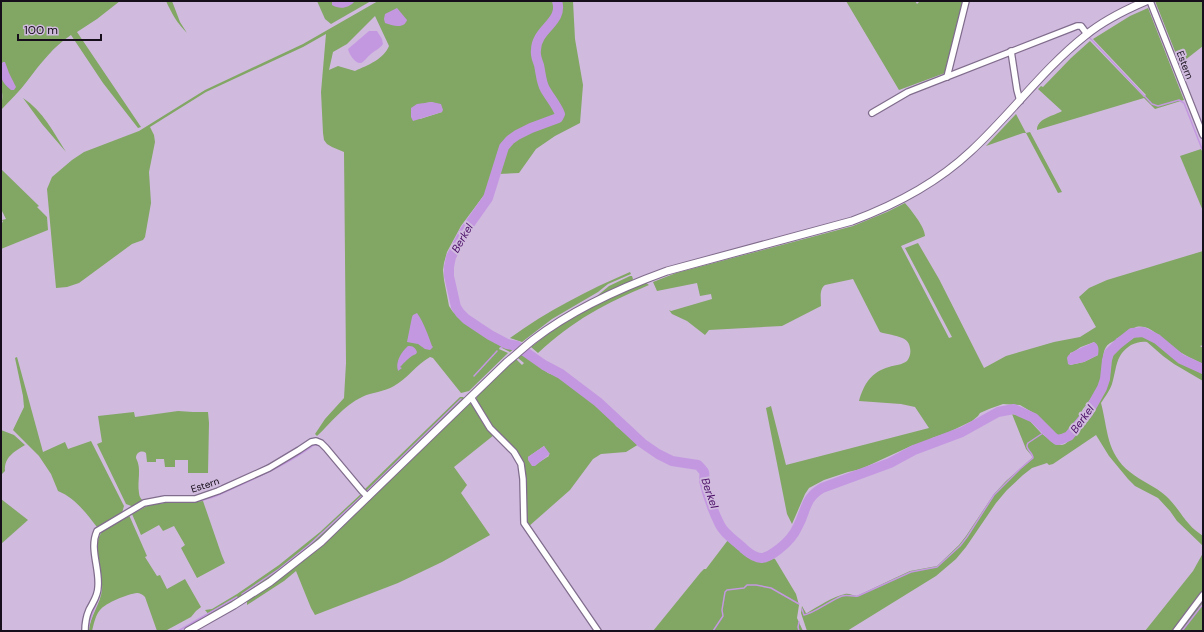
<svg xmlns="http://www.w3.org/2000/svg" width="1204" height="632" font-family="'DM Sans',sans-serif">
<rect width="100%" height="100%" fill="#d0bbde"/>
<!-- green -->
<g fill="#82a664" fill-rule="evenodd">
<path d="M 1,1 L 120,1 L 97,19 L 77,32 L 141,127 L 138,128 L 103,83 L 71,35 C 54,46 40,64 28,80 C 20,91 10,100 1,110 C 1,103 4,96 1,89 Z"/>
<path d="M 166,1 L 172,1 L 180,22 L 187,33 C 177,23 172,14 166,1 Z"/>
<path d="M 317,1 L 371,1 L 331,24 L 325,19 Z"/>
<path d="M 378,1 L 555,1 C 562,17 538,29 534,44 C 531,55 538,82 544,92 C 549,99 555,105 557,113 L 556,116 L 543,120 L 515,134 L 503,145 L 487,191 L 461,226 L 447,252 L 444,263 L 443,270 L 444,280 L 449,306 L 453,312 L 457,315 L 463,321 L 488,338 L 504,346 L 515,348 L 510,352 L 500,347 L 499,349 L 508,353 L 469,391 L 461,393 L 433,358 L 430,357 C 416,365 408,378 394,386 C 384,392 372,392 362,397 C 344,405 331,423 317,436 L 315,434 L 325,419 L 344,398 L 346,363 L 344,152 L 332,147 L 327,144 L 324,140 L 323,133 L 321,92 L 326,34 L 303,47 L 206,92 L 150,127 L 154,135 L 155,142 L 149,172 L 151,203 L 145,237 L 143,240 L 132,244 L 79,283 L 67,287 L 56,288 L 47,189 L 52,177 L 72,160 L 84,152 L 139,131 L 205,90 L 303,44 ZM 375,16 L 389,46 C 384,59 368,65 355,71 L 338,66 L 329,70 L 333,52 L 347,44 ZM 432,102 L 442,112 L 420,119 L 426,103 Z"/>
<path d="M 559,1 L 573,1 L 575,39 L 583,85 L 580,123 L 555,136 L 536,149 L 519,173 L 498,174 C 501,166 503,155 507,147 C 516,133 544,126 559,120 L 562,114 C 559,104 552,98 547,90 C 542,81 537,61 537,50 C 538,31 566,22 559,1 Z"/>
<path d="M 846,1 L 907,1 L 908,2 L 915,1 L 917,4 L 920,1 L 963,1 L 945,73 L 899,90 Z"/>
<path d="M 1155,1 L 1203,1 L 1203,46 L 1180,64 Z"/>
<path d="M 1148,8 L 1184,100 L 1155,109 L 1144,98 L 1037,130 C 1037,118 1054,116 1062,111 L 1038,89 L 1041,86 L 1043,87 L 1071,58 L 1090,41 L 1144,97 L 1146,95 L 1093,39 L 1130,16 Z"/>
<path d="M 23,98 C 43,111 54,133 66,152 L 42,124 Z"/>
<path d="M 1016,114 L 1026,133 L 1030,132 L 1062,192 L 1058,193 L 1026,133 L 1023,133 L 986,146 Z"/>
<path d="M 1201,149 L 1203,153 L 1203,211 L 1180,156 Z"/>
<path d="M 1,169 L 39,206 L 37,207 L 47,217 L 48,230 L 1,249 L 1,223 L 3,222 L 2,220 L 6,219 L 1,209 Z"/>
<path d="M 905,203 C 911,210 925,227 925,236 L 901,246 L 949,338 L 952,337 L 905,248 L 918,243 L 939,279 L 984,368 L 1006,356 L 1054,342 L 1080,337 L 1096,327 L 1079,297 L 1089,288 L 1107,280 L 1203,251 L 1203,345 L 1200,346 L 1203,348 L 1203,364 C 1191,358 1178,352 1168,344 C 1158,336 1150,324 1136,327 L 1116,339 L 1117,340 C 1096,346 1107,363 1102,377 C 1099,388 1090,400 1083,409 C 1079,416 1076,425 1070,431 C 1066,435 1061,436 1055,435 L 1037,415 L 1020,405 L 1003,404 L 989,409 L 980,413 L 978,416 L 972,421 L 947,433 L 932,438 L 927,441 L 911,446 L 861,469 L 848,472 L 824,480 L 809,488 L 805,494 L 792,524 L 787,514 L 766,408 L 771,406 L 786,465 L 929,428 L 915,407 L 901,404 L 859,401 C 864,384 871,372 889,367 C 895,365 902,365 907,361 C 910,357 911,353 910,348 C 909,335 891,336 880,332 L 853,279 L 825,285 C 819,289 821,299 821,306 L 782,326 L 709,330 L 705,335 L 687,321 L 672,314 L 669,310 L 671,311 L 712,299 L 711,294 L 700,296 L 697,283 L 657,291 L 653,282 L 676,273 L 853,226 L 887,212 ZM 1094,342 L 1098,355 L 1084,362 L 1070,365 L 1070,353 C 1075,352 1077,349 1081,347 C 1085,345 1090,344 1094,342 Z"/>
<path d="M 630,272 L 631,274 L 608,284 L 598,292 L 552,319 L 522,342 L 510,338 C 547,311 588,290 630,272 Z"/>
<path d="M 630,276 L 632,276 L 633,279 L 632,281 L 597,296 L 609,286 Z"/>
<path d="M 645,282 L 649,285 C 606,303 572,321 538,353 L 531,347 L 561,324 L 583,310 Z"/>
<path d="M 1140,336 L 1145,336 L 1150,339 L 1180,363 L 1203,374 L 1203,381 L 1174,364 L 1163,356 L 1147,342 C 1141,341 1136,343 1131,345 C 1115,355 1117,368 1112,384 C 1110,390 1105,397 1101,403 C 1108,429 1106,453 1130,472 C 1141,481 1155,486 1166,496 C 1175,504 1181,515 1189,524 C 1193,529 1198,532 1203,536 L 1203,546 L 1177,521 L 1170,511 L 1158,498 L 1135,486 L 1128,479 L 1109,456 L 1096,435 L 1053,464 L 1049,465 L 1047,463 L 1032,468 L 1023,475 L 1007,490 L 996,503 L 966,547 L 956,559 L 936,576 L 847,631 L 807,631 L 801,613 L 802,606 L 806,613 L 807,613 C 817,607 834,596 845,594 C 849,593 853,596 857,596 L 897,577 L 910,571 L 937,566 L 959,545 L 966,536 L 994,494 L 1006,481 L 1032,458 L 1032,456 L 1026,449 L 1012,414 L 1027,418 L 1041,433 L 1055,444 L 1062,445 L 1065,444 L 1075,436 L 1081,424 L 1088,419 L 1102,396 L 1109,381 L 1111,360 L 1114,354 L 1123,345 L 1135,337 Z"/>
<path d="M 523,354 L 548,373 L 562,378 L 600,408 L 608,415 L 616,426 L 639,444 L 626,452 L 601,454 L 593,459 L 570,490 L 528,527 L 525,523 L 518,455 L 488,421 L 476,400 L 477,396 L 495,377 L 516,359 L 522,365 L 524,363 L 518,358 ZM 544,446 L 549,456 L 533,466 L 528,457 Z"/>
<path d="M 17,357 L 43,452 L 65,442 L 68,449 L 91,441 L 124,506 L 122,513 L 100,527 L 97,527 C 86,513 75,498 58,491 L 51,474 L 39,456 L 13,430 L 24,407 L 23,396 L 15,358 Z"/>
<path d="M 460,397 L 463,397 L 465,399 L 369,493 L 366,493 L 364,490 Z"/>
<path d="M 469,403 L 473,405 L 494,435 L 454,467 L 467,485 L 461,493 L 490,535 L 442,562 L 398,583 L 315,615 L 311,608 L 296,571 L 284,581 L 247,605 L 247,600 L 265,588 Z"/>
<path d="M 178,411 L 193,412 L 208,412 L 209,423 L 208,473 L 188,473 L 188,460 L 175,460 L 175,467 L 165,467 L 164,459 L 156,459 L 156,462 L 147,462 L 146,453 C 142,450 136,452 136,458 C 142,469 137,480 139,493 C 139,496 141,499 143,501 L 134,507 L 126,504 L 97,444 L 102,442 L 98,416 L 134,412 L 135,417 Z"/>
<path d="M 1,430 L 14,435 L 25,445 C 14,452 4,457 5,471 L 1,475 Z"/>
<path d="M 362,493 L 364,497 C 337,523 309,549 279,572 C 258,588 233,602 210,616 L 205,610 L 212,609 L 237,594 L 279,565 L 320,532 Z"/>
<path d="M 1,499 L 28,520 L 1,544 Z"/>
<path d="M 165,501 L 193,502 L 203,501 L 222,556 L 225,563 L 197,578 L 181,548 L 185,545 L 174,526 L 163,531 L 159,525 L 141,535 L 132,514 L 149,505 L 165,503 Z"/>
<path d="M 129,515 L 147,556 L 145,557 L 157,576 L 160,575 L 167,589 L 185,579 L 201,607 L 196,611 L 191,617 L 167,630 L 157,631 L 145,597 C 142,594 140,593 137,593 C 128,594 105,603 100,610 C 95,616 94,624 92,631 L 89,631 C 90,616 100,605 102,590 C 104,574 90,543 103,531 C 109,525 122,520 129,515 Z"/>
<path d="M 728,540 C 744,554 751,567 773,558 L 775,559 L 796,594 L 799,605 L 797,618 L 803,631 L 653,631 L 701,572 L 704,569 L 706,569 Z"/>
<path d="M 1203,553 L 1203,592 L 1174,631 L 1145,631 L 1193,571 Z"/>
<path d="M 1203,597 L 1203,631 L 1178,631 Z"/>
</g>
<!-- water -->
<g fill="#c498e1">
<path d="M 332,1 L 355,1 C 349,8 340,10 332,5 Z"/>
<path d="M 397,8 L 407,20 C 404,29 393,26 385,23 L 384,19 L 385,14 Z"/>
<path d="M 369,31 L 377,31 L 382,39 L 383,44 C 380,49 375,50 371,54 C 368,56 364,62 361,63 C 355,64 349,54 348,49 Z"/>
<path d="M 3,62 L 5,62 L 9,73 L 16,87 L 14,90 L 11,90 C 0,81 1,77 1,64 Z"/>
<path d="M 432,102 L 441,104 L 443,110 L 442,112 L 413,121 L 411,117 L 411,108 L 417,104 Z"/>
<path d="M 417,313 C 424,323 428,335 432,346 L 433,347 L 430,350 L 425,349 L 418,344 L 407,342 L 412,317 L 413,315 Z"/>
<path d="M 1094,342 C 1099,344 1099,350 1098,355 L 1084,362 L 1070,365 L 1068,364 L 1067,358 C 1069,351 1087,346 1094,342 Z"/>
<path d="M 408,346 C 413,346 415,347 417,352 L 416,354 C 410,356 404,363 400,367 L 402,368 L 398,371 C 395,362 401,352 408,346 Z"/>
<path d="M 544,446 L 550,454 L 535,466 L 532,466 L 528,460 L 528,457 Z"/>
</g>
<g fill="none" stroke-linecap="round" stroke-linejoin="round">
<!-- stream -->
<g stroke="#c498e1" stroke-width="1.5">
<path d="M 1089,37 L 1152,104 L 1158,106 L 1179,100 L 1184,103 L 1202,149"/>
<path d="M 501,348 L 506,343"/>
<path d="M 474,376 L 497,351"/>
<path d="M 366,492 L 461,399"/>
<path d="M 195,501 C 211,500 224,492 238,486 C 265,474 291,462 314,445 L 319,445"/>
<path d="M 139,509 L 146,505"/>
<path d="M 242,594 L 279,569 L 309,545 L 362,496"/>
<path d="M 802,609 L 804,615 C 813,614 831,600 842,596 C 848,594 852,597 858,596 L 911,572 L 937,567 L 960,546 L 967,537 L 994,495 L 1020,469 L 1033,458 C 1033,452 1024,449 1028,443 L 1046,431"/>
<path d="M 799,622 L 798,627 L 799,631"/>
<path d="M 88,631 C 89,613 103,598 101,579"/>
<path d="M 178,631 L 237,597"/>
<path d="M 713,631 L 723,616 L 722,610 L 725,592 L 727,590 L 744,588 L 747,585 L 756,585 L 771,588 L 799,604"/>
<path d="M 1182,631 L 1203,604"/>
</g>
<!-- river -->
<path stroke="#c498e1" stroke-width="10" d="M 557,1 C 564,22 536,29 536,50 C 535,55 537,60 539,65 C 541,74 541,82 545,89 C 550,98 556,104 560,114 L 558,118 L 531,128 L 517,135 L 510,140 L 504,147 L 488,198 L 464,232 L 451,257 L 449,267 L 449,276 L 456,307 L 460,313 L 466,319 L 490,335 L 507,344 L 517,346 L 544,365 L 561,374 L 598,402 L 642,443 L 658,454 L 672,461 L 698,465 C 700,467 703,470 704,472 C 705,475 704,478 704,481 C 707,494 714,513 720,525 C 725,535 736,541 744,549 C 758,561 764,561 779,549 C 787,543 794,535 798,526 C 807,509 804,499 822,488 L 890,463 L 914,450 L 962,432 L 998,412 L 1014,409 L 1034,418 L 1053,437 L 1057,440 L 1062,439 L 1069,436 L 1088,413 L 1102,388 L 1105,379 L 1107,360 L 1109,353 L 1118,344 L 1132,333 L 1143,332 L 1157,339 L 1181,359 L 1203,369"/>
<defs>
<g id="minor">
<path d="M 1150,1 L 1203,135"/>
<path d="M 1011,51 L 1017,90 L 1020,101"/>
<path d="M 947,77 L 966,1"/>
<path d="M 872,113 L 908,92 L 1077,26 L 1081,26 L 1087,34"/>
<path d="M 471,397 L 490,428 L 514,452 L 521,464 L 523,479 L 524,523 L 598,631"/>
<path d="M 85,631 C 85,623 86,617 89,610 C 93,602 98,596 98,587 C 100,568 89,549 97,531 L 144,503 L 165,499 L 195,499 L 218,491 L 269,468 L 299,450 L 311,442 L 316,441 L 321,443 L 326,448 L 362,491 L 368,497"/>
<path d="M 1176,631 L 1203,595"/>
</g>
<path id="tertiary" d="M 188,631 L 234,605 L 270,582 L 321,542 L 507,362 C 516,355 524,347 533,340 C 573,309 620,288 667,271 L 852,221 C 895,205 937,183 971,151 C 1011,114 1043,69 1086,35 C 1104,20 1125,10 1146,1"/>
</defs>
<!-- minor casing -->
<use href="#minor" stroke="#806c8d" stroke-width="8"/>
<!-- tertiary casing -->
<use href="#tertiary" stroke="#806c8d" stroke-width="9"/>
<!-- minor -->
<use href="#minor" stroke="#fff" stroke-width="5.5"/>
<!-- tertiary -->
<use href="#tertiary" stroke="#fff" stroke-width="7"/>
</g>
<g text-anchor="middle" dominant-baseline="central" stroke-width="4" stroke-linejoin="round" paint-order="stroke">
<!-- street labels -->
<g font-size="10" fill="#160e1a" stroke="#d0bbde">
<text transform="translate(1185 65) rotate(69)">Estern</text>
<text transform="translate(205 485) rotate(-18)">Estern</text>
</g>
<!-- water labels -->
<g font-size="11" font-style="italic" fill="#480b64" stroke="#d0bbde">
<text transform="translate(462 238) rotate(-60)">Berkel</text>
<text transform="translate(1082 419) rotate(-54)">Berkel</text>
<text transform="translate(710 493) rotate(71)">Berkel</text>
</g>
</g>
<!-- border -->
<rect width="1204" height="632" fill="none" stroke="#160e1a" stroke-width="4"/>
<!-- scale -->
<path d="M18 34v6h83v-6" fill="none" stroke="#160e1a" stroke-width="2"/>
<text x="24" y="34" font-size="12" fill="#160e1a" stroke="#d0bbde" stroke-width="3" paint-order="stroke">100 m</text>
</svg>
